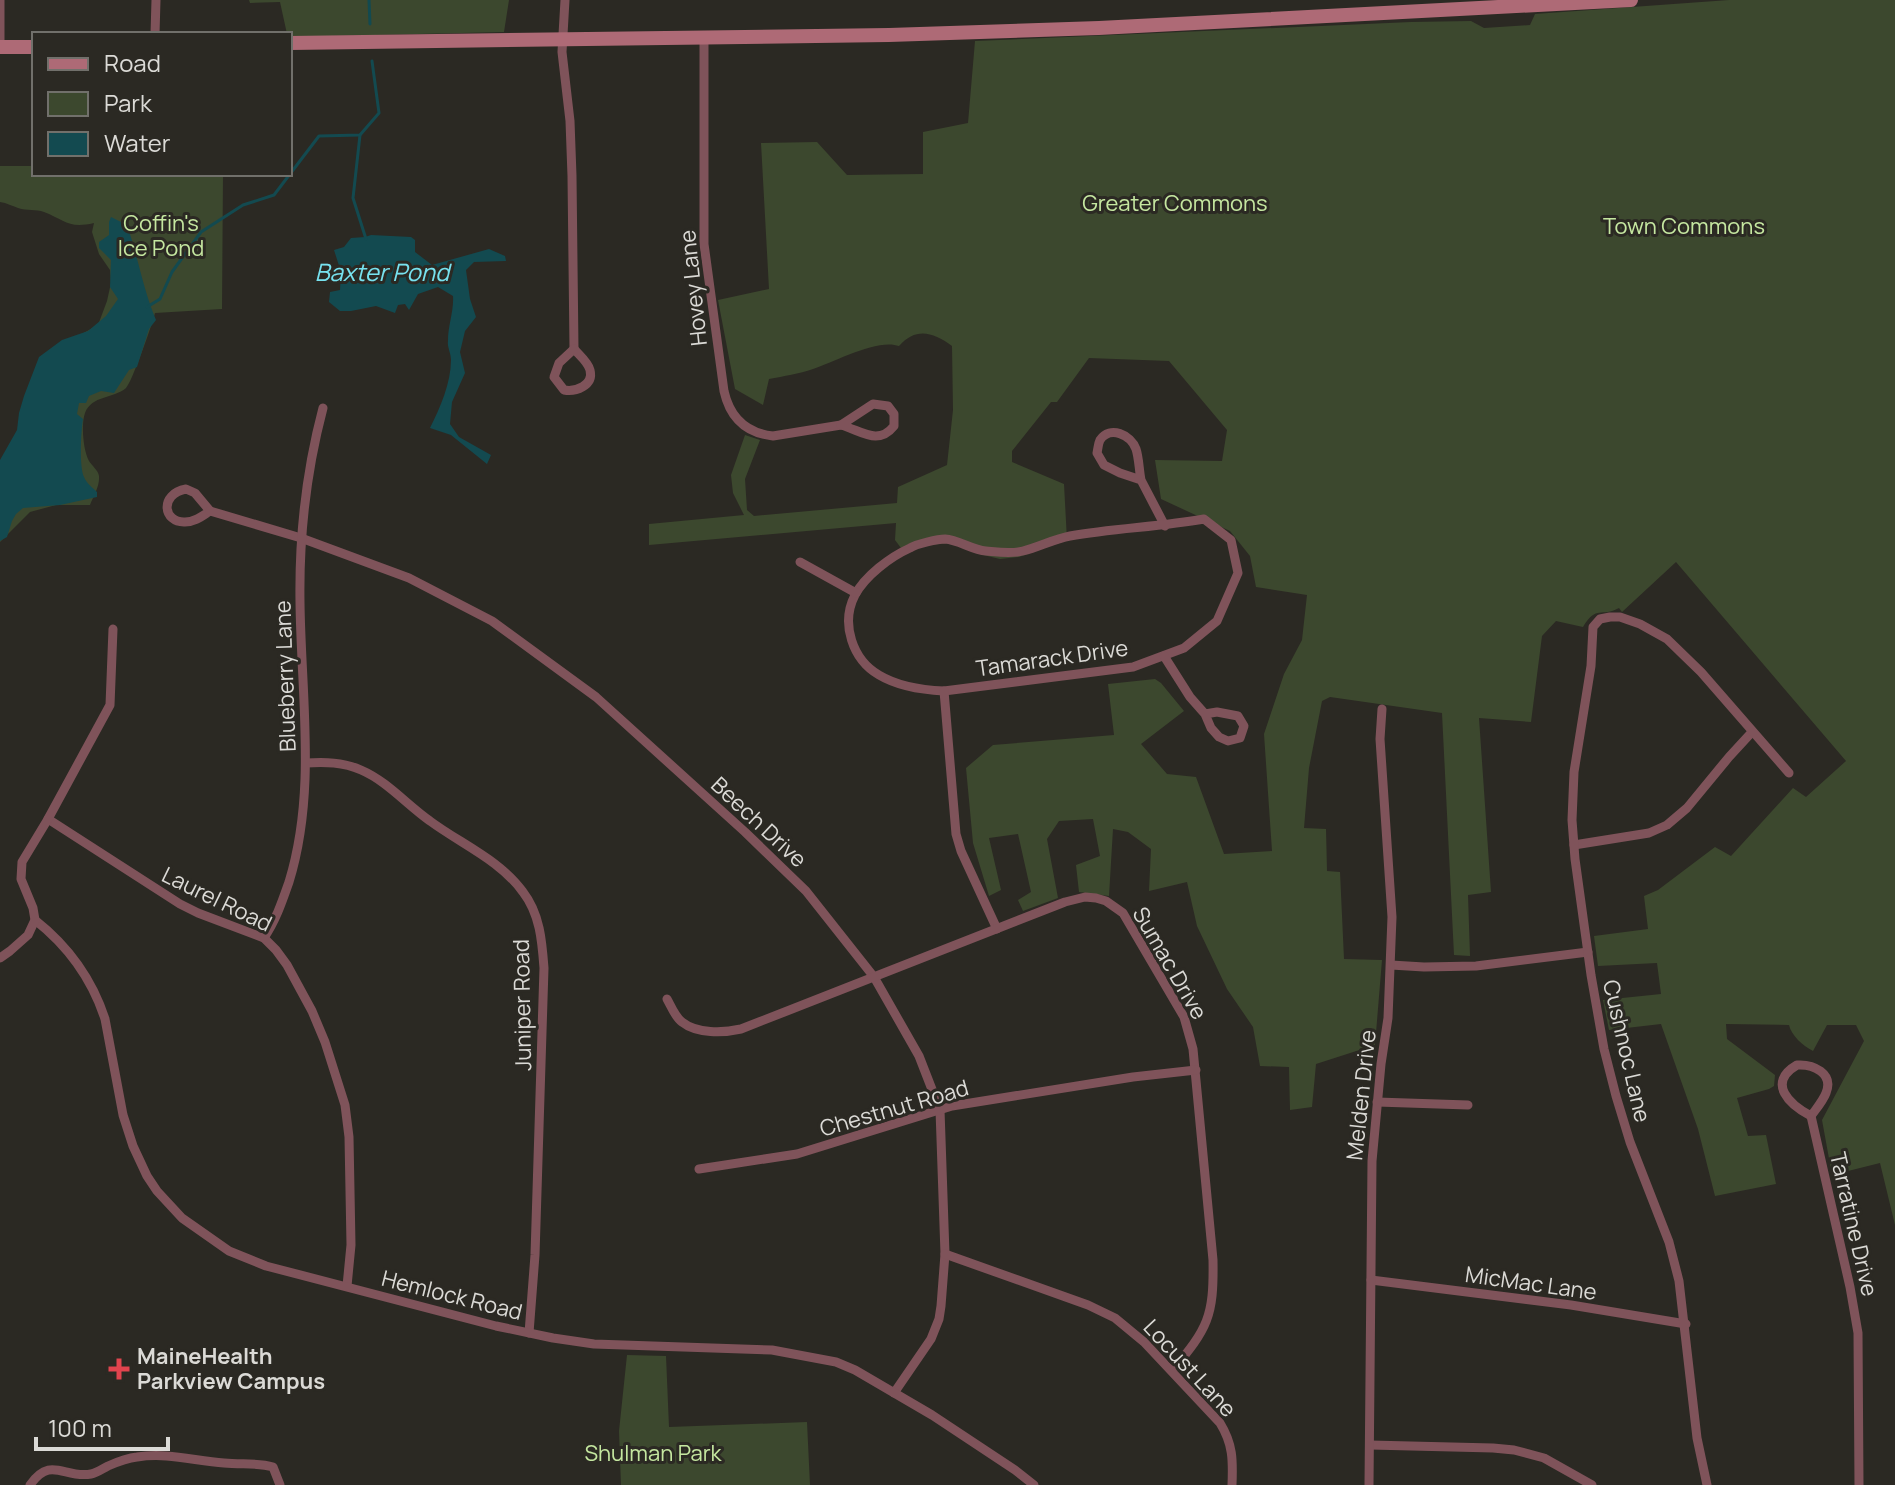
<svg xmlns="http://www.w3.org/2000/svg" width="1895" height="1485" font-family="Manrope,sans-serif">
<rect width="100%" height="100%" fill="#2b2923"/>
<!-- green -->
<g fill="#3c482e">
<path d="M 249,0 L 509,0 L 504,32 L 290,37 L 290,34 L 287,34 L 280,2 L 250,3 Z"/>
<path d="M 1729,0 L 1895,0 L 1895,1225 L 1880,1163 L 1832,1175 L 1822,1120 L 1864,1041 L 1856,1025 L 1827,1025 L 1813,1051 C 1803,1046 1791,1035 1789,1025 L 1726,1024 L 1727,1039 L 1775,1075 L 1774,1086 L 1769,1089 L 1737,1098 L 1748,1136 L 1766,1135 L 1776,1184 L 1715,1196 L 1698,1129 L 1661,1024 L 1609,1030 L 1603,1000 L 1661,994 L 1657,963 L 1598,966 L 1594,936 L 1648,929 L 1644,896 L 1658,890 L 1715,847 L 1731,856 L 1793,788 L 1806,797 L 1846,761 L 1676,562 L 1622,612 L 1619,608 C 1601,618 1597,604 1583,627 L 1556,621 L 1542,636 L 1531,722 L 1479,718 L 1491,892 L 1468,895 L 1470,956 L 1454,955 L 1442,713 L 1330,697 L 1322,701 L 1309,768 L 1304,828 L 1326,829 L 1327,871 L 1340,872 L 1344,959 L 1382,960 L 1375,1045 L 1316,1064 L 1312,1107 L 1290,1110 L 1289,1067 L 1260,1066 L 1253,1027 L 1227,989 L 1197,926 L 1187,882 L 1149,891 L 1151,849 L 1128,832 L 1113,829 L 1109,896 L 1079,892 L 1076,865 L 1100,856 L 1093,819 L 1059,821 L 1047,839 L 1058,898 L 1023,911 L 1018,900 L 1031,892 L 1018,834 L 989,838 L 1001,890 L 989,896 L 973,843 L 966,768 L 993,745 L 1114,735 L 1108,684 L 1155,679 L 1161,683 L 1184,711 L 1141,744 L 1167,774 L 1196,777 L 1224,854 L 1272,851 L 1264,734 L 1284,674 L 1302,640 L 1307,595 L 1256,587 L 1250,556 L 1230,531 L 1161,499 L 1155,460 L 1222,461 L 1227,430 L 1169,361 L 1089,358 L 1057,402 L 1051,402 L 1012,451 L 1012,462 L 1064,484 L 1067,540 L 1019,557 L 1000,559 L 983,555 L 949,543 L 901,548 L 895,540 L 896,523 L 649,545 L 649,524 L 744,515 L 733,493 L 731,475 L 745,435 L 760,440 L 745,479 L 747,510 L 754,516 L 897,503 L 898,487 L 947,465 L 953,410 L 952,346 C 933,332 916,327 899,346 C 878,338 834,362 813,369 C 799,374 784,376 769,379 L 763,405 L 735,389 L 718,300 L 769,289 L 761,143 L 817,142 L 847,175 L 923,174 L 923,132 L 968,123 L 975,41 L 1411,22 L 1471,21 L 1484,28 L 1530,25 L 1535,14 Z"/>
<path d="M 0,166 L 34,166 L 34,174 L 223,174 L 222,309 L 155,313 C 152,325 132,382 126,388 C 113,399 92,395 85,413 C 81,424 83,450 89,461 C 92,466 98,470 99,476 C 100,486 93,497 90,505 L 56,505 L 30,512 L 0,542 L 0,465 L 80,335 L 98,325 L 107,301 L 111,283 L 110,270 L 99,254 L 92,232 L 94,223 C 68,229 65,220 44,212 C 36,209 27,211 18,208 C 12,206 7,203 0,202 Z"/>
<path d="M 627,1355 L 666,1356 L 669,1427 L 807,1422 L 810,1485 L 621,1485 L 619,1431 Z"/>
</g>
<!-- water -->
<g fill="#134a50">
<path d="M 111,217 L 127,225 C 138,257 143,289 156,320 L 149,329 L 137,367 L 129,370 L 114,393 L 101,391 L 89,396 L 86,403 L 79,403 L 77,414 L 83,419 C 81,432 79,466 84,477 C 87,484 92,487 97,492 L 97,497 L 60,505 L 23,508 L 16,514 L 12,521 L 7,537 L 0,541 L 0,460 L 17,430 L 19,413 L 24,396 L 39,357 L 62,340 L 88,331 L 106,316 L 118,299 L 110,287 L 111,260 L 99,248 L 99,242 L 109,235 L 109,222 Z"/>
<path d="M 371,235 L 411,237 L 415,240 L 415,252 L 432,265 L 489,249 L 505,256 L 506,261 L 474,262 L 466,270 L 470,299 L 476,317 L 465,331 L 460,352 L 465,373 L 452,402 L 450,424 L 459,437 L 491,455 L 487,464 L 451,435 L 430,428 C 440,408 451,383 451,360 C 451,353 447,347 448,341 C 448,325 454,311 453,296 L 438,287 L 418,294 L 409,310 L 405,304 L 398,305 L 395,313 L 376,306 L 351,311 L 340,311 L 329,302 L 330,292 L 340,290 L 341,272 L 334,250 L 344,247 L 351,238 L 365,237 Z"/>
</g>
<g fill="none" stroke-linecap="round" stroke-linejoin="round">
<!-- stream -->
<g stroke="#134a50" stroke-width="3">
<path d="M 369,0 L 370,24"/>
<path d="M 360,135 L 353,198 L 366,239"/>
<path d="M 290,174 L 319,136 L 360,135 L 379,113 L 372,61"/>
<path d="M 147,307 L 160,299 L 172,272 L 201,232 L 243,205 L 274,195 L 290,174"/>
</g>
<!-- street -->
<g stroke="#7f535a" stroke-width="9">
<path d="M 565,0 L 562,52 L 570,121 L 572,176 L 574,349"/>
<path d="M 155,34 L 156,0"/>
<path d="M 704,38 L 704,244 L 724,391 C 730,418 746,433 773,436 L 841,425"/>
<path d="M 0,47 L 0,0"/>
<path d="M 574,349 C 579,355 588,362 590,370 C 594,386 575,392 564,390 L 554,377 L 559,363 Z"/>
<path d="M 873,404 L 888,406 L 894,414 L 894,426 C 878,446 862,431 841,425 Z"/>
<path d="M 1141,480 C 1139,470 1139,458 1136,449 C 1131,435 1110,425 1100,440 C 1098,444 1098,449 1097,453 L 1104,465 L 1120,473 L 1141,480 L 1165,526"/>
<path d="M 186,489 L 195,493 L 210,511 C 202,516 195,522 185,522 C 163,523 159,494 186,489 Z"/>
<path d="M 210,511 L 301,538 L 409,578 L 492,621 L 596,697 L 745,832 L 806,891 L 874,977 L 919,1056 L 940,1110 L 945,1254 L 941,1306 L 939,1319 L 931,1339 L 894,1393"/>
<path d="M 1204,519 L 1231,540 L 1238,573 L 1217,621 L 1184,648 L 1133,667 L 944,691 C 922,690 899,687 879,675 C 853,660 840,624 855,595 C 865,576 890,557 910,548 C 916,544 938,539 945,539 C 959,540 972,550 986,551 C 998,552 1012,554 1023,551 C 1039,547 1054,539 1070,536 C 1114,528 1159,527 1204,519 Z"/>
<path d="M 800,562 L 856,593"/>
<path d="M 1164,656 L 1190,697 L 1205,714 L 1211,728 L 1219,737 L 1228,741 L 1240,738 L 1244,726 L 1238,716 L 1217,712 L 1205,714"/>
<path d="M 944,691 L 956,834 L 961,851 L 997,929"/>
<path d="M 306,763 C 325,762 343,762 361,770 C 387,781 407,805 430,821 C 461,844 500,860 523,892 C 540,914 542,941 544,968 L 535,1255 L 529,1333"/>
<path d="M 48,819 L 180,904 L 198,913 L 264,938 L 276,950 L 287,965 L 312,1011 L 325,1042 L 345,1105 L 349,1137 L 351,1245 L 347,1286"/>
<path d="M 1574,845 L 1649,833 L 1667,825 L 1687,808 L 1729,757 L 1752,732"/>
<path d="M 35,920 C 68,946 92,979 105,1019 L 123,1115 L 133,1146 L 147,1176 L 157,1191 L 182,1218 L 229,1251 L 266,1266 L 496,1326 L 553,1338 L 594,1344 L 772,1350 L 836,1362 L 855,1370 L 932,1415 L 1015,1470 L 1034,1485"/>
<path d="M 264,938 C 276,920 282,902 289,882 C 317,791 301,696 300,602 C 299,536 306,472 323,408"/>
<path d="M 0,958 L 10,951 L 28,935 L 35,920 L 33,908 L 21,879 L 22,862 L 48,819 L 110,705 L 113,629"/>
<path d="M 1391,965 L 1424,967 L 1476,966 L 1588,952"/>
<path d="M 667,999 C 671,1006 675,1017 682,1022 C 697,1034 723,1033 741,1029 L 1065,902 L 1085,897 L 1096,898 L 1106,901 L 1123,913 L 1184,1017 L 1193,1049 L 1213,1260 C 1214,1317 1208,1328 1172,1371"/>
<path d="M 1797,1065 C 1813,1064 1834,1073 1826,1093 C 1823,1101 1816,1109 1811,1116 C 1790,1105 1766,1083 1797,1065 Z"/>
<path d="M 1377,1102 L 1468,1105"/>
<path d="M 1811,1116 L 1850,1287 L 1858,1333 L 1859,1485"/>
<path d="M 699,1169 L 797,1154 L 952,1106 L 1133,1077 L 1196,1070"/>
<path d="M 945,1254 L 1088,1305 L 1115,1318 L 1144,1342 L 1220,1423 C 1233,1444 1233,1460 1232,1485"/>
<path d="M 1371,1280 L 1571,1305 L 1686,1324"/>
<path d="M 1370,1445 L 1493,1448 L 1514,1450 L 1544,1458 L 1592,1485"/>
<path d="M 30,1485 C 51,1455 64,1479 91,1474 C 97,1473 102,1469 108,1466 C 117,1462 127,1458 137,1457 C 167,1452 195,1461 224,1463 C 241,1465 257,1462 273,1467 L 280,1485"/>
<path d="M 1369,1485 L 1372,1161 L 1381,1064 L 1388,1018 L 1392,917 L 1380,739 L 1382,709"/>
<path d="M 1707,1485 L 1697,1438 L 1679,1281 L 1669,1242 L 1630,1142 L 1616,1096 L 1604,1049 L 1591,975 L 1575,859 L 1572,820 L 1574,772 L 1591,666 L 1593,627 L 1600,619 L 1610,617 L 1620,617 L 1640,624 L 1667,639 L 1701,672 L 1789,773"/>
</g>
<!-- secondary -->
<g stroke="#ae6a76" stroke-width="14">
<path d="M 290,43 L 889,35 L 1099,28 L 1631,0"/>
<path d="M 0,47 L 34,47"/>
</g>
</g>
<!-- markers -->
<path fill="#e0444e" stroke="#2b2923" stroke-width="3" d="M115 1357h8v8h8v8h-8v8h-8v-8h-8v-8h8z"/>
<g text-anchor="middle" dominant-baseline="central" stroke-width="6" stroke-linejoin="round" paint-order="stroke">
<!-- park labels -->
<g font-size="22" fill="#c5e7a0" stroke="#2b2923">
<text x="1175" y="203">Greater Commons</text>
<text x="161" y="223">Coffin's<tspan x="161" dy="25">Ice Pond</tspan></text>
<text x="1684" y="226">Town Commons</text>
<text x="653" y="1453">Shulman Park</text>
</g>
<!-- street labels -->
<g font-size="22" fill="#dbdad6" stroke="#2b2923">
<text transform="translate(693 288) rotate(-96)">Hovey Lane</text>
<text transform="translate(1052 658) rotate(-8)">Tamarack Drive</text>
<text transform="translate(285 676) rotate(-92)">Blueberry Lane</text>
<text transform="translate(759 822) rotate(43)">Beech Drive</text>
<text transform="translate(217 899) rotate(26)">Laurel Road</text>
<text transform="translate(1170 963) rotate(60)">Sumac Drive</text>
<text transform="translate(522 1005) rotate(-91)">Juniper Road</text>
<text transform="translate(1627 1051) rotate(77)">Cushnoc Lane</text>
<text transform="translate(1361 1095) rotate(-84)">Melden Drive</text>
<text transform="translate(894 1108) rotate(-16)">Chestnut Road</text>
<text transform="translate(1854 1224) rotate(77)">Tarratine Drive</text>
<text transform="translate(1531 1283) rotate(8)">MicMac Lane</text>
<text transform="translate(452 1295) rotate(14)">Hemlock Road</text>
<text transform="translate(1190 1368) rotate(47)">Locust Lane</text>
</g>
<!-- poi labels -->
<g font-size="22" font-weight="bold" fill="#dbdad6" stroke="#2b2923" text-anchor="start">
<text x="137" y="1356">MaineHealth<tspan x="137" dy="25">Parkview Campus</tspan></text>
</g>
<!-- water labels -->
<g font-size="24" font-style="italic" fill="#77e2ef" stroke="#2b2923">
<text x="382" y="271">Baxter Pond</text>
</g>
</g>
<!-- legend -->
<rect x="32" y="32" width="260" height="144" fill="#2b2923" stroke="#71706b" stroke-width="2"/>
<rect x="48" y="58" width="40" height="12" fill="#ae6a76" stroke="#71706b" stroke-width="2"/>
<text x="104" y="72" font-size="24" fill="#dbdad6">Road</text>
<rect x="48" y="92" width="40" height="24" fill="#3c482e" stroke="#71706b" stroke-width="2"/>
<text x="104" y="112" font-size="24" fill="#dbdad6">Park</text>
<rect x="48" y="132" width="40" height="24" fill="#134a50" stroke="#71706b" stroke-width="2"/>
<text x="104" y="152" font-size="24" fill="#dbdad6">Water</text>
<!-- scale -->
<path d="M36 1437v12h132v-12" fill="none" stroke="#dbdad6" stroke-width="4"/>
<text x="48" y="1437" font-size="24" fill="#dbdad6" stroke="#2b2923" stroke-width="6" paint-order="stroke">100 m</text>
</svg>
